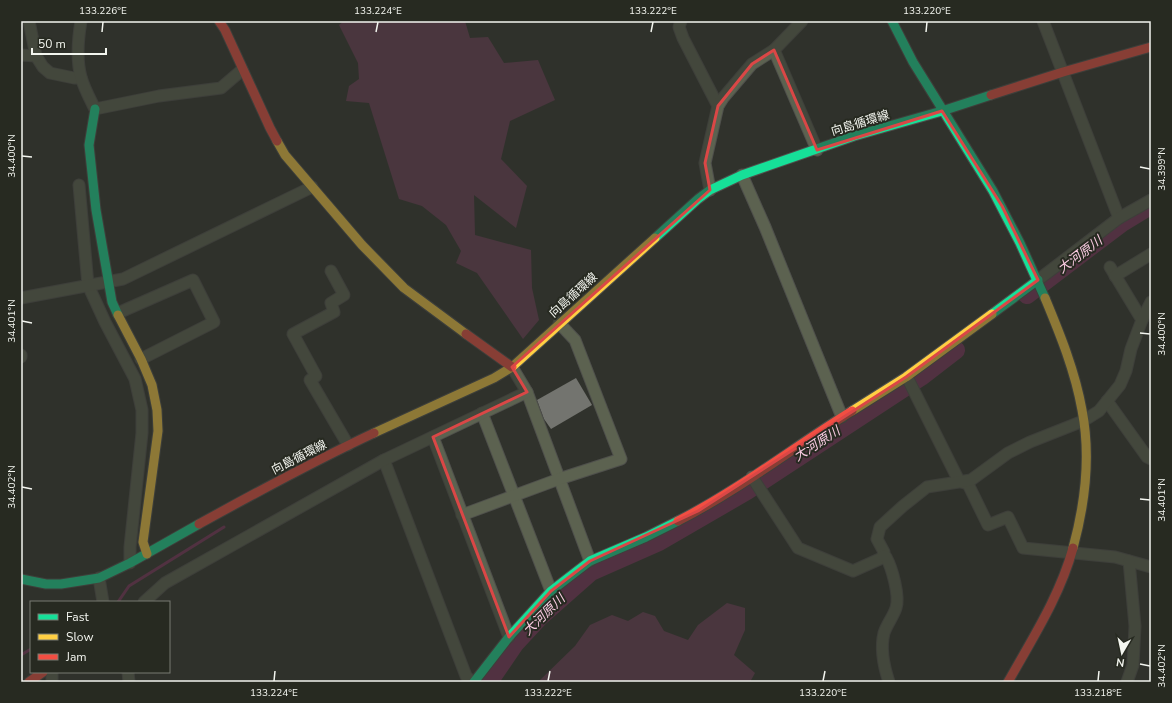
<svg xmlns="http://www.w3.org/2000/svg" width="1172" height="703" font-family="'Nunito Sans','Noto Sans JP',sans-serif">
<rect width="100%" height="100%" fill="#30322c"/>
<!-- green -->
<g fill="#6b3c55">
<path d="M 344,21 L 465,21 L 470,38 L 488,37 L 504,63 L 538,60 L 555,100 L 510,121 L 501,159 L 527,186 L 516,228 L 474,195 L 475,235 L 531,250 L 532,288 L 539,320 L 523,339 L 477,273 L 456,263 L 461,251 L 446,225 L 422,206 L 399,199 L 369,103 L 346,101 L 349,86 L 359,79 L 358,63 L 339,25 Z"/>
<path d="M 727,603 L 745,608 L 745,630 L 734,655 L 755,673 L 750,682 L 538,682 L 575,646 L 590,625 L 612,615 L 628,621 L 643,612 L 655,616 L 664,631 L 688,640 L 698,625 Z"/>
</g>
<g fill="none" stroke-linecap="round" stroke-linejoin="round">
<!-- stream -->
<g stroke="#7a325b" stroke-width="3">
<path d="M 118,602 L 129,586 L 224,527"/>
<path d="M 21,655 L 31,649"/>
</g>
<!-- river -->
<g stroke="#7a325b" stroke-width="18">
<path d="M 1027,295 L 1122,223 L 1150,206"/>
<path d="M 489,682 L 515,644 L 540,617 L 591,572 L 659,542 L 747,491 L 921,377 L 956,350"/>
</g>
</g>
<!-- building -->
<path fill="#73746f" d="M 576,378 L 592,405 L 551,429 L 544,419 L 537,400 Z"/>
<g fill="none" stroke-linecap="round" stroke-linejoin="round">
<defs>
<g id="street">
<path d="M 29,21 L 36,56 L 43,67 L 50,73 L 74,78 L 81,78"/>
<path d="M 81,21 C 78,39 76,59 81,77 C 84,88 90,99 95,109 L 159,96 L 221,88 L 242,70"/>
<path d="M 681,21 L 679,27 L 683,38 L 718,106"/>
<path d="M 1043,21 L 1119,218"/>
<path d="M 774,50 L 817,150"/>
<path d="M 21,55 L 36,56"/>
<path d="M 742,175 L 765,227 L 842,417"/>
<path d="M 79,185 L 88,285 L 105,322 L 135,379 L 142,410 L 142,433 L 130,547 L 130,563"/>
<path d="M 710,190 L 705,163 L 718,106 L 723,98 L 752,64 L 774,50 L 802,21"/>
<path d="M 1110,267 L 1142,320"/>
<path d="M 331,271 L 344,295 L 331,303 L 334,312 L 293,334 L 316,376 L 310,380 L 348,445"/>
<path d="M 1115,276 L 1151,254"/>
<path d="M 1038,280 L 1119,218 L 1151,200"/>
<path d="M 21,298 L 123,279 L 312,187"/>
<path d="M 118,313 L 193,280 L 214,322 L 141,359"/>
<path d="M 21,355 L 21,357"/>
<path d="M 512,367 L 527,392 L 590,561"/>
<path d="M 909,381 L 959,481 L 968,484 L 988,525 L 1008,517 L 1023,548 L 1115,557 L 1151,567"/>
<path d="M 1107,401 L 1147,457 L 1151,459"/>
<path d="M 482,413 L 551,591"/>
<path d="M 433,437 L 509,637"/>
<path d="M 384,460 L 466,676 L 472,682"/>
<path d="M 752,477 L 798,548 L 853,571 L 882,558 L 884,552 L 877,539 L 880,527 L 903,506 L 927,487 L 971,480 L 1008,453 L 1030,442 L 1083,421 L 1099,411 L 1120,385 L 1126,371 L 1131,349 L 1142,320 L 1151,302"/>
<path d="M 462,515 L 559,479 L 621,459 L 575,340 L 559,323"/>
<path d="M 884,556 L 886,557 C 892,568 900,596 896,608 C 893,617 887,624 884,633 C 880,649 884,667 889,682"/>
<path d="M 99,578 L 103,602"/>
<path d="M 144,602 L 165,583 L 384,460 L 527,392"/>
<path d="M 128,672 L 129,682"/>
<path d="M 52,682 L 52,672"/>
<path d="M 1127,682 L 1133,665 L 1135,626 L 1129,561"/>
</g>
<g id="fast">
<path d="M 892,21 L 913,62 L 993,191 L 1020,243 L 1045,298"/>
<path d="M 95,109 L 89,145 L 96,210 L 112,302 L 118,315"/>
<path d="M 655,238 L 698,199 L 710,190 L 742,175 L 854,136 L 942,111 L 991,95"/>
<path d="M 992,314 L 1038,280"/>
<path d="M 21,579 L 46,584 L 61,584 L 99,578 L 130,563 L 199,524"/>
<path d="M 474,682 L 509,637 L 551,591 L 590,561 L 646,537 L 678,521"/>
</g>
<g id="slow">
<path d="M 277,141 L 285,155 L 362,245 L 404,288 L 466,334"/>
<path d="M 1045,298 C 1060,334 1075,371 1082,410 C 1091,456 1085,504 1073,548"/>
<path d="M 118,315 L 141,359 L 152,385 L 157,410 L 158,431 L 143,542 L 147,554"/>
<path d="M 852,411 L 906,377 L 992,314"/>
<path d="M 374,433 L 494,378 L 512,367 L 655,238"/>
</g>
<g id="jam">
<path d="M 219,21 L 225,30 L 270,128 L 277,141"/>
<path d="M 991,95 L 1063,72 L 1151,47"/>
<path d="M 466,334 L 512,367"/>
<path d="M 678,521 C 739,490 794,447 852,411"/>
<path d="M 199,524 C 257,492 314,461 374,433"/>
<path d="M 29,682 L 43,672"/>
<path d="M 1008,682 C 1032,639 1060,596 1073,548"/>
</g>
</defs>
<!-- street casing -->
<use href="#street" stroke="#4f504c" stroke-width="13"/>
<!-- fast casing -->
<use href="#fast" stroke="#4f504c" stroke-width="11"/>
<!-- slow casing -->
<use href="#slow" stroke="#4f504c" stroke-width="11"/>
<!-- jam casing -->
<use href="#jam" stroke="#4f504c" stroke-width="11"/>
<!-- street -->
<use href="#street" stroke="#5c6250" stroke-width="11"/>
<!-- fast -->
<use href="#fast" stroke="#16e098" stroke-width="9"/>
<!-- slow -->
<use href="#slow" stroke="#ffcf43" stroke-width="9"/>
<!-- jam -->
<use href="#jam" stroke="#f24e42" stroke-width="9"/>
</g>
<!-- marked area -->
<path d="M0 0H1172V703H0ZM 774,50 L 817,150 L 942,111 L 1002,206 L 1038,280 L 906,377 L 698,511 L 590,561 L 551,591 L 509,637 L 433,437 L 527,392 L 512,367 L 710,190 L 705,163 L 718,106 L 752,64 Z" fill="#30322c" fill-opacity=".55" fill-rule="evenodd"/>
<path fill="none" stroke="#da4746" stroke-width="3" stroke-linejoin="round" d="M 774,50 L 817,150 L 942,111 L 1002,206 L 1038,280 L 906,377 L 698,511 L 590,561 L 551,591 L 509,637 L 433,437 L 527,392 L 512,367 L 710,190 L 705,163 L 718,106 L 752,64 Z"/>
<!-- ticks -->
<path fill="none" stroke="#f3f5ef" stroke-width="1.5" d="M 102,32 L 103,22M 376,32 L 378,22M 651,32 L 653,22M 926,32 L 927,22M 22,156 L 32,157M 1140,167 L 1150,169M 22,321 L 32,323M 1140,333 L 1150,334M 22,487 L 32,489M 1140,499 L 1150,500M 1140,664 L 1150,666M 274,681 L 275,671M 548,681 L 550,671M 823,681 L 825,671M 1098,681 L 1099,671"/>
<g text-anchor="middle" dominant-baseline="central" stroke-width="4" stroke-linejoin="round" paint-order="stroke">
<!-- street labels -->
<g font-size="12" fill="#f3f5ef" stroke="#272a21">
<text transform="translate(860 123) rotate(-17)">向島循環線</text>
<text transform="translate(573 295) rotate(-42)">向島循環線</text>
<text transform="translate(299 457) rotate(-27)">向島循環線</text>
</g>
<!-- water labels -->
<g font-size="13" font-style="italic" fill="#facbe2" stroke="#272a21">
<text transform="translate(1080 255) rotate(-37)">大河原川</text>
<text transform="translate(817 444) rotate(-33)">大河原川</text>
<text transform="translate(544 615) rotate(-44)">大河原川</text>
</g>
</g>
<!-- border -->
<rect width="1172" height="703" fill="none" stroke="#272a21" stroke-width="44"/>
<!-- legend -->
<rect x="30" y="601" width="140" height="72" fill="#272a21" stroke="#797b73"/>
<rect x="38" y="614" width="20" height="6" fill="#16e098" stroke="#797b73"/>
<text x="66" y="621" font-size="12" fill="#f3f5ef">Fast</text>
<rect x="38" y="634" width="20" height="6" fill="#ffcf43" stroke="#797b73"/>
<text x="66" y="641" font-size="12" fill="#f3f5ef">Slow</text>
<rect x="38" y="654" width="20" height="6" fill="#f24e42" stroke="#797b73"/>
<text x="66" y="661" font-size="12" fill="#f3f5ef">Jam</text>
<!-- north arrow -->
<g transform="translate(1122 653) rotate(189)" stroke="#272a21" stroke-width="3" paint-order="stroke">
<path d="M0-3L7 15L0 10L-7 15Z" fill="#f3f5ef"/>
<text y="-6" font-size="11" font-weight="bold" text-anchor="middle" fill="#f3f5ef">N</text>
</g>
<!-- scale -->
<path d="M32 48v6h74v-6" fill="none" stroke="#f3f5ef" stroke-width="2"/>
<text x="38" y="48" font-size="12" fill="#f3f5ef" stroke="#272a21" stroke-width="3" paint-order="stroke">50 m</text>
<rect x="22" y="22" width="1128" height="659" fill="none" stroke="#f3f5ef" stroke-width="1.5"/>
<g font-size="10" text-anchor="middle" fill="#f3f5ef">
<text x="103" y="14">133.226°E</text>
<text x="378" y="14">133.224°E</text>
<text x="653" y="14">133.222°E</text>
<text x="927" y="14">133.220°E</text>
<text transform="translate(11 156) rotate(-90)" y="4">34.400°N</text>
<text transform="translate(1161 169) rotate(-90)" y="4">34.399°N</text>
<text transform="translate(11 321) rotate(-90)" y="4">34.401°N</text>
<text transform="translate(1161 334) rotate(-90)" y="4">34.400°N</text>
<text transform="translate(11 487) rotate(-90)" y="4">34.402°N</text>
<text transform="translate(1161 500) rotate(-90)" y="4">34.401°N</text>
<text transform="translate(1161 666) rotate(-90)" y="4">34.402°N</text>
<text x="274" y="696">133.224°E</text>
<text x="548" y="696">133.222°E</text>
<text x="823" y="696">133.220°E</text>
<text x="1098" y="696">133.218°E</text>
</g>
</svg>
